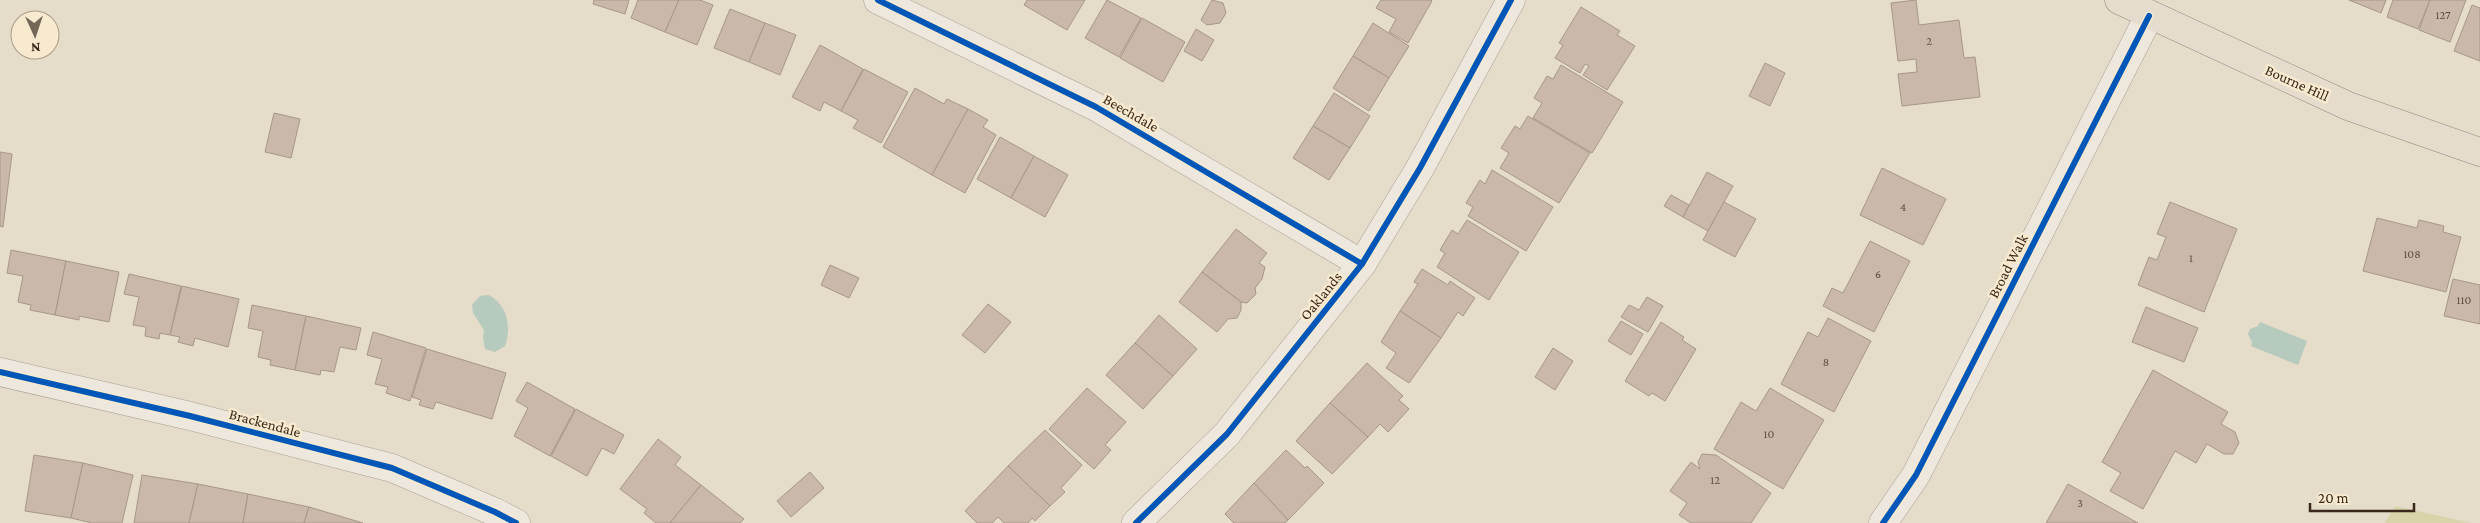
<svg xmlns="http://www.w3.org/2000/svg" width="2480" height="523" font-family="'Crimson Pro',serif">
<rect width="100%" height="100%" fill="#e5dcca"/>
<!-- green -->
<path fill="#d8d5ab" d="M 2395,506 L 2471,523 L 2385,523 Z"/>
<!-- water -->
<g fill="#b6cabd">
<path d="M 489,295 C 507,305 512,326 505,346 L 495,352 L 485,349 L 483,337 L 484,330 L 473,313 L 472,305 L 480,296 Z"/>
<path d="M 2260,322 L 2307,341 L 2298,365 L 2251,346 L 2252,342 L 2248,334 L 2250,329 L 2258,326 Z"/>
</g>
<!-- building -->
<g fill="#cab9ab" stroke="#a69789">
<path d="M 594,0 L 629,0 L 625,14 L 593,4 Z"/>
<path d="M 638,0 L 679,0 L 665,32 L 631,18 Z"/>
<path d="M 679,0 L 700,0 L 713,5 L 697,45 L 665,32 Z"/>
<path d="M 1027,0 L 1085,0 L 1067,30 L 1024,5 Z"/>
<path d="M 1107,0 L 1141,18 L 1119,57 L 1085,38 Z"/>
<path d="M 1212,0 L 1223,3 L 1226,13 L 1220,23 L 1207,25 L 1201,20 Z"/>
<path d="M 1381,0 L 1431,0 L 1432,1 L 1408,43 L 1389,32 L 1396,19 L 1376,8 Z"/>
<path d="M 1916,0 L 1919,25 L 1959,20 L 1964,58 L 1975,57 L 1980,97 L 1902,106 L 1898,74 L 1917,72 L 1916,59 L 1898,61 L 1891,3 Z"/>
<path d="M 2349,0 L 2386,0 L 2381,13 Z"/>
<path d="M 2393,0 L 2430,0 L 2418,29 L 2387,17 Z"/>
<path d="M 2430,0 L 2466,0 L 2450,42 L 2419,30 Z"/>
<path d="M 2472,5 L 2480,8 L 2480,61 L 2454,51 Z"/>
<path d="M 1581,7 L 1620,31 L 1617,35 L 1635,46 L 1607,90 L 1583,75 L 1589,66 L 1585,64 L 1580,73 L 1555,58 L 1563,45 L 1559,43 Z"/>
<path d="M 730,9 L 765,23 L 749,62 L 714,48 Z"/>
<path d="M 1142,18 L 1185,42 L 1163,82 L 1120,58 Z"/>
<path d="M 765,23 L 796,35 L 780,75 L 749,62 Z"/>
<path d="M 1373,23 L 1409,46 L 1389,78 L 1353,56 Z"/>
<path d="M 1196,29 L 1214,40 L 1202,61 L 1184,51 Z"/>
<path d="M 820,45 L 863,69 L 841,111 L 824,102 L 820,111 L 792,97 Z"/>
<path d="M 1353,56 L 1389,78 L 1369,111 L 1333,88 Z"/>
<path d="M 1765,63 L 1785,73 L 1770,106 L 1749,96 Z"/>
<path d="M 1561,65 L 1623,102 L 1592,153 L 1533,118 L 1542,103 L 1534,98 L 1547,76 L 1553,79 Z"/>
<path d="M 864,69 L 908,92 L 881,143 L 853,128 L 858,120 L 841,111 Z"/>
<path d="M 915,88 L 944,104 L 947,99 L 968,109 L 932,175 L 883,147 Z"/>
<path d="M 1334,93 L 1370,116 L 1350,148 L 1313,126 Z"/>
<path d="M 968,109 L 988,120 L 983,127 L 996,135 L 965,193 L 932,175 Z"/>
<path d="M 274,113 L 300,119 L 291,158 L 265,152 Z"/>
<path d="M 1528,116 L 1590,153 L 1559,203 L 1500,168 L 1509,153 L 1501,148 L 1515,126 L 1520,129 Z"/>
<path d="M 1313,126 L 1350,148 L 1329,180 L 1293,158 Z"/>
<path d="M 1000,137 L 1034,156 L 1011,198 L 977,179 Z"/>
<path d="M 0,152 L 12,154 L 3,227 L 0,226 Z"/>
<path d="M 1034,156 L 1068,175 L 1045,217 L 1011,198 Z"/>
<path d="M 1882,168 L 1946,199 L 1923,245 L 1860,215 Z"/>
<path d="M 1492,170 L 1553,207 L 1526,251 L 1468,216 L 1473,207 L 1466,203 L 1480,180 L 1485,184 Z"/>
<path d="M 1707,172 L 1733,186 L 1708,231 L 1683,217 Z"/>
<path d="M 1671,195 L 1689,205 L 1683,217 L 1664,206 Z"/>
<path d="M 1724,202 L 1756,219 L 1735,257 L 1703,240 Z"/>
<path d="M 2170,202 L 2237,229 L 2204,312 L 2138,285 L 2149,257 L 2157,260 L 2166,237 L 2157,234 Z"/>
<path d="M 2377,218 L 2417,228 L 2419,220 L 2444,226 L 2443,232 L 2461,237 L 2446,292 L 2363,271 Z"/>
<path d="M 1467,220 L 1519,252 L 1489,300 L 1437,267 L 1445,253 L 1440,250 L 1452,230 L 1458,234 Z"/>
<path d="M 1236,229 L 1267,253 L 1259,263 L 1265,267 L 1262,279 L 1255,288 L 1256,294 L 1247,303 L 1241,302 L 1202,272 Z"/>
<path d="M 1870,241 L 1910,261 L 1874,332 L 1823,306 L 1832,288 L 1843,293 Z"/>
<path d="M 11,250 L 66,261 L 55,315 L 30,310 L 31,305 L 18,302 L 23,276 L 7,273 Z"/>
<path d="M 66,261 L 119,272 L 109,322 L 79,316 L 79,320 L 55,315 Z"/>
<path d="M 830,265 L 859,278 L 849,298 L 821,285 Z"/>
<path d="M 1422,269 L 1448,285 L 1450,281 L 1475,298 L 1463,316 L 1458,312 L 1441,338 L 1400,311 L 1418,284 L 1414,282 Z"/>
<path d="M 1202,272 L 1241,302 L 1241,310 L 1237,318 L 1228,319 L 1217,332 L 1179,302 Z"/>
<path d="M 129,274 L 181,286 L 170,335 L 160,333 L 159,339 L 145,336 L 146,327 L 133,325 L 139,297 L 124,294 Z"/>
<path d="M 2453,279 L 2480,285 L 2480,324 L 2444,316 Z"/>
<path d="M 182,286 L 239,299 L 228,347 L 195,338 L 193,346 L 178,342 L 180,337 L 170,335 Z"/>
<path d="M 1647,297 L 1663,306 L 1648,332 L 1621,317 L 1629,305 L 1639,310 Z"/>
<path d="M 988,304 L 1011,322 L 985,353 L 962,335 Z"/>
<path d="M 252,305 L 306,316 L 295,370 L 270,365 L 271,360 L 258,357 L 263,331 L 248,328 Z"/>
<path d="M 2146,307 L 2198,328 L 2184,362 L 2132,342 Z"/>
<path d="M 1400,311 L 1441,338 L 1409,383 L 1386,368 L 1396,353 L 1381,342 Z"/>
<path d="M 1159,315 L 1197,349 L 1173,376 L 1135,343 Z"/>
<path d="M 306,316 L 361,328 L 356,350 L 340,347 L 334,372 L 321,370 L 320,375 L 295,370 Z"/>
<path d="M 1828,318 L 1871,341 L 1834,412 L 1781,384 L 1808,332 L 1818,337 Z"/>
<path d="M 1621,321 L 1643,334 L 1631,355 L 1608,341 Z"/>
<path d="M 1661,322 L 1684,337 L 1682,340 L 1696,349 L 1665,401 L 1652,393 L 1649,396 L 1625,381 Z"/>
<path d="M 373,332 L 426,348 L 410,401 L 386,393 L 388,387 L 375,384 L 382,359 L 367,355 Z"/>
<path d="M 1135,343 L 1173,376 L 1143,409 L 1106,375 Z"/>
<path d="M 1553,348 L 1573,361 L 1555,390 L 1535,377 Z"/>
<path d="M 427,349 L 506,373 L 492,419 L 436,402 L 433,409 L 419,405 L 421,400 L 412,397 Z"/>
<path d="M 1367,363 L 1403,396 L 1399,400 L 1409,409 L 1388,432 L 1380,424 L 1368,437 L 1330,403 Z"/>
<path d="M 2153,370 L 2228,412 L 2221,424 L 2235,432 L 2239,443 L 2233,454 L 2224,454 L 2207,444 L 2196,463 L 2175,451 L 2143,509 L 2110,491 L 2121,473 L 2102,462 Z"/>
<path d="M 527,382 L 575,409 L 550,456 L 514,436 L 528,408 L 516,401 Z"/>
<path d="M 1087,388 L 1126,422 L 1105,445 L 1111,450 L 1094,469 L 1049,429 Z"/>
<path d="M 1770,388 L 1824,420 L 1783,489 L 1714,449 L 1741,402 L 1756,411 Z"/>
<path d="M 1330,403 L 1368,437 L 1332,474 L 1296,441 Z"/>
<path d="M 576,409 L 624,435 L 614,454 L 602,448 L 587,476 L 551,456 Z"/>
<path d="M 1045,430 L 1082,465 L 1061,488 L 1065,492 L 1050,506 L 1008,466 Z"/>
<path d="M 658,439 L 681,457 L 675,465 L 701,485 L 670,523 L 656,523 L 644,513 L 647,509 L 620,489 Z"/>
<path d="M 1286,450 L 1305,468 L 1307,466 L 1324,483 L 1288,520 L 1254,483 Z"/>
<path d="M 1702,454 L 1716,455 L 1771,493 L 1751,523 L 1691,523 L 1679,515 L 1687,503 L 1670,491 L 1691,462 L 1700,469 L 1698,462 Z"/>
<path d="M 34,455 L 83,463 L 71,518 L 25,511 Z"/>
<path d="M 83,463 L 133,475 L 122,523 L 92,523 L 71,518 Z"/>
<path d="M 1008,466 L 1050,506 L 1035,521 L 1032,518 L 1028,523 L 1004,523 L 998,517 L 992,523 L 977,523 L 965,511 Z"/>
<path d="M 810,472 L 824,488 L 791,517 L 777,501 Z"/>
<path d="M 142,475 L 198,484 L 189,523 L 134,523 Z"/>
<path d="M 1254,483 L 1288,520 L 1285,523 L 1234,523 L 1225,514 Z"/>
<path d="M 198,484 L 248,494 L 243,523 L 189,523 Z"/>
<path d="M 2068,484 L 2138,523 L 2046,523 Z"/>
<path d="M 701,485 L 744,519 L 740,523 L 670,523 Z"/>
<path d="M 248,494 L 309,507 L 304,523 L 243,523 Z"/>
<path d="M 309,507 L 363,523 L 304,523 Z"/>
</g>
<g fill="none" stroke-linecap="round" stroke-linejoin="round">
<defs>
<g id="minor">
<path d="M 878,0 L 1096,107 L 1362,264"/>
<path d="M 0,372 L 190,416 L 392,468 L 495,512 L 516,523"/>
<path d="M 1136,523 L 1227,434 L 1362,264 L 1420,168 L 1511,0"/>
<path d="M 1883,523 L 1916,475 L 2149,16"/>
</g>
<path id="major" d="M 2119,0 L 2348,106 L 2480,152"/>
</defs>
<!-- minor casing -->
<use href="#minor" stroke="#aaa194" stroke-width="29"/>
<!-- major casing -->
<use href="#major" stroke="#90867a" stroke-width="29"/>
<!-- minor -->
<use href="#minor" stroke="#ede7dd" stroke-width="28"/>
<!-- major -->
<use href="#major" stroke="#e5dccd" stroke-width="28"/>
<defs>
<g id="cycleway">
<path d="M 878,0 L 1096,107 L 1362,264"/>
<path d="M 0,372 L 190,416 L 392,468 L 495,512 L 516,523"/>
<path d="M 1136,523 L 1227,434 L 1362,264 L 1420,168 L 1511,0"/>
<path d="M 1883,523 L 1916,475 L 2149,16"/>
</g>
</defs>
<!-- cycleway casing -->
<use href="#cycleway" stroke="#f8eacf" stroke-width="9"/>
<!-- cycleway -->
<use href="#cycleway" stroke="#0057b8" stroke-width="6"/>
</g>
<g text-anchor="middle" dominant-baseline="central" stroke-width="5" stroke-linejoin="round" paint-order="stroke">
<!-- number labels -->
<g font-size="12" fill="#5d4c3f">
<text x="2443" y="15">127</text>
<text x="1929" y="41">2</text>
<text x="1903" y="207">4</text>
<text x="2412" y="254">108</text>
<text x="2191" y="258">1</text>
<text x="1878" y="274">6</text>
<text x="2464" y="300">110</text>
<text x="1826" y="362">8</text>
<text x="1769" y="434">10</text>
<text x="1715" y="480">12</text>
<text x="2080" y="503">3</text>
</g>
<!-- street labels -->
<g font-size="15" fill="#39281b" stroke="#f8eacf">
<text transform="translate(2297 83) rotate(24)">Bourne Hill</text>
<text transform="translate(1131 113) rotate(30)">Beechdale</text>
<text transform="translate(2008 266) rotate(-63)">Broad Walk</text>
<text transform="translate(1321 296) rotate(-51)">Oaklands</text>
<text transform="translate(265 423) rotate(15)">Brackendale</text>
</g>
</g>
<!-- north arrow -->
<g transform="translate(35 35) rotate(177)"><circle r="24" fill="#f8eacf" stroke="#ac9c87"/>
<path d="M0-4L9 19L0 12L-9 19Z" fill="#756758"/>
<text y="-8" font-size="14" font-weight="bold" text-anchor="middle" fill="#39281b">N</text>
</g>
<!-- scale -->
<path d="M2310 503v8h104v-8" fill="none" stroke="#39281b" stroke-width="2.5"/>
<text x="2318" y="503" font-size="15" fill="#39281b" stroke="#f8eacf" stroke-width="4" paint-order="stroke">20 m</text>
</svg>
